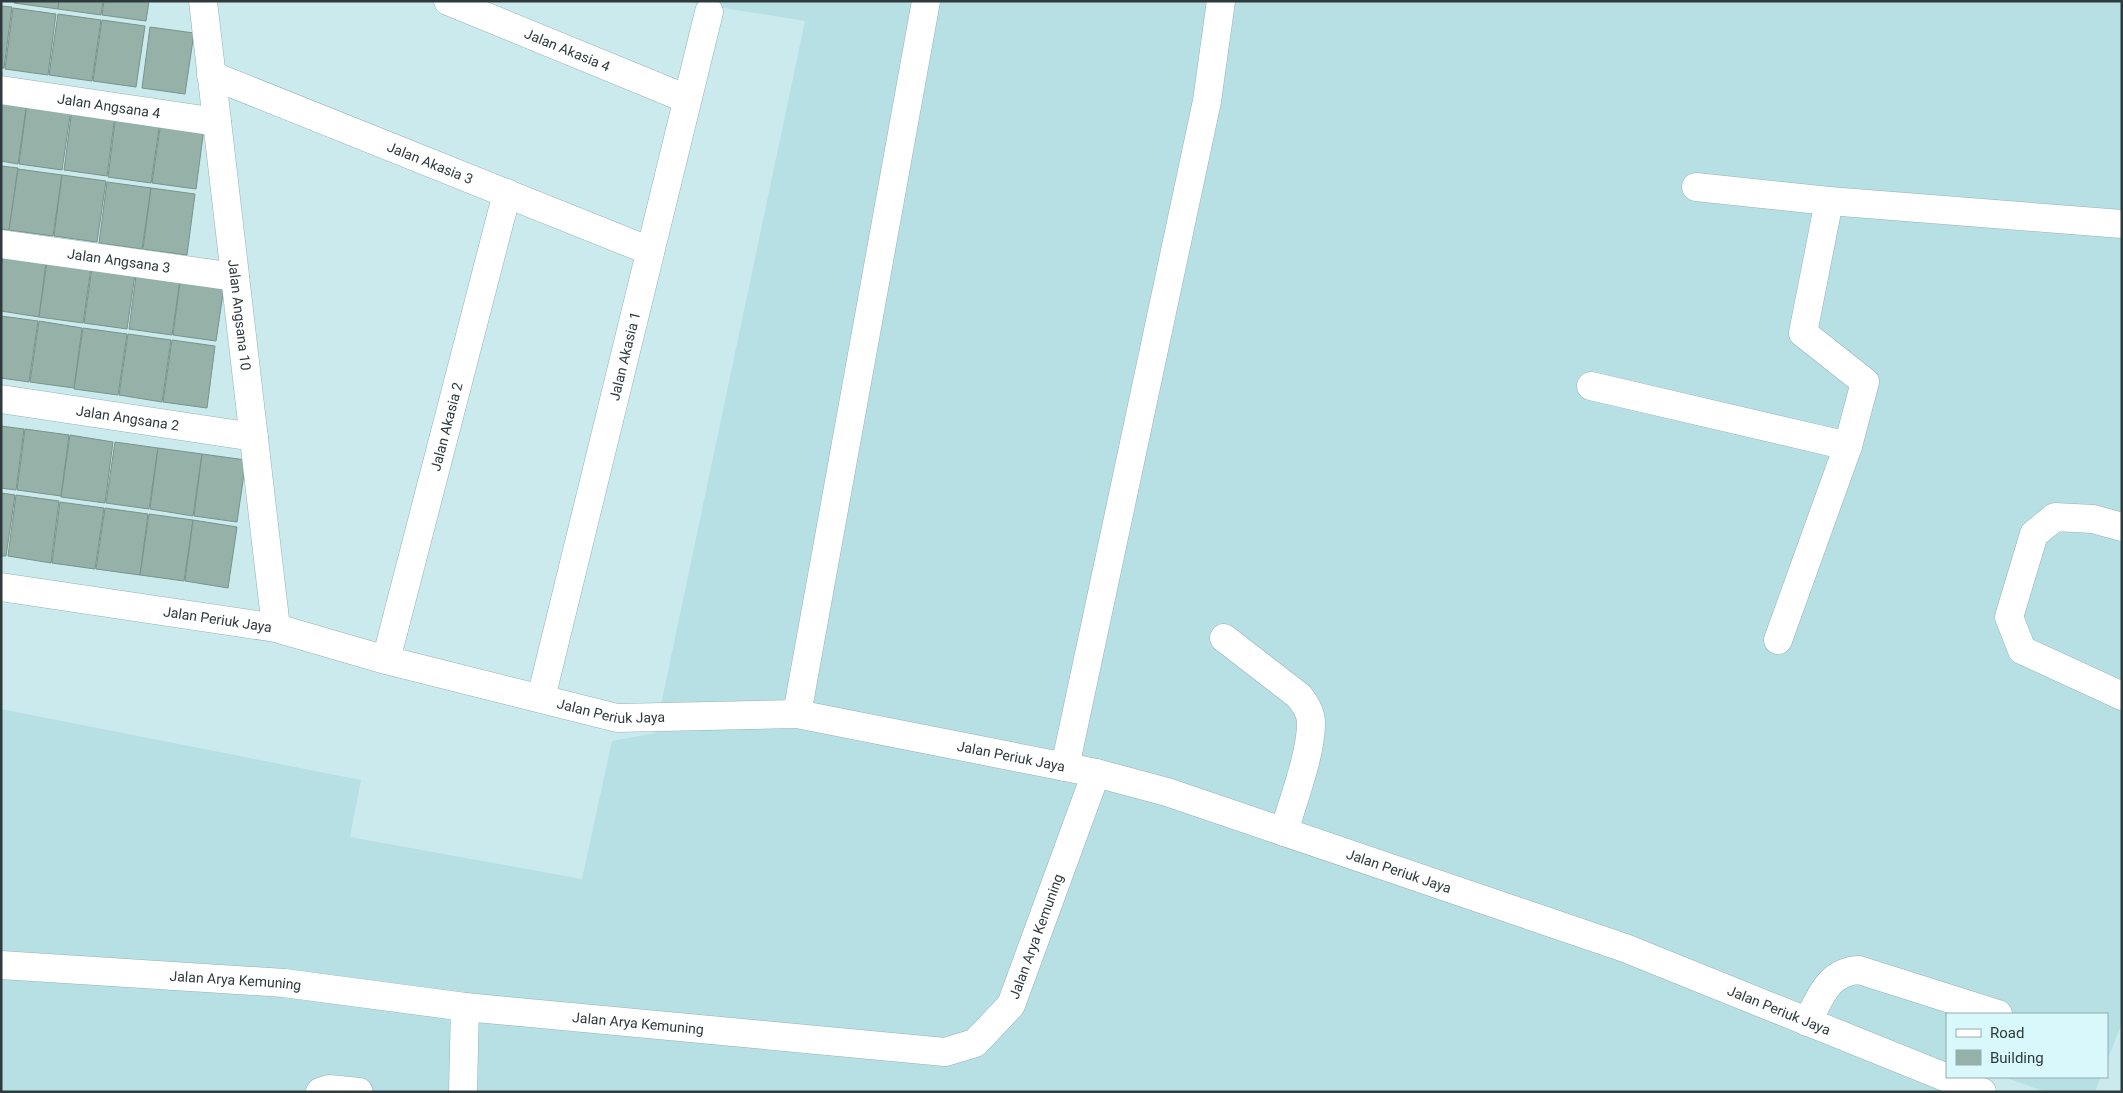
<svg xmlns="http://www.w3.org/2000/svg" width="2123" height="1093" font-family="Roboto,sans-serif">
<rect width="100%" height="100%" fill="#cbeaed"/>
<!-- built -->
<g fill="#b7e0e4">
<path d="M 681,1 L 2122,1 L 2122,1023 L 2107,1061 L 2107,1014 L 1947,1014 L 1947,1077 L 1949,1092 L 1,1092 L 1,709 L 361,780 L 350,837 L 582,879 L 612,741 L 655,733 L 805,21 Z"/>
<path d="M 2004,1077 L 2101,1077 L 2095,1092 L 2046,1092 Z"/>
</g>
<!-- building -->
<g fill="#95b1a8" stroke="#78938a">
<path d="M 14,1 L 59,1 L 58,9 L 14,3 Z"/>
<path d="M 59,1 L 103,1 L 101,15 L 58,9 Z"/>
<path d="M 104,1 L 149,1 L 146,21 L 102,15 Z"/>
<path d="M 1,6 L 12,7 L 4,68 L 1,68 Z"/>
<path d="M 13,8 L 56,14 L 48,75 L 5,69 Z"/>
<path d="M 58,14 L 101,20 L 92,81 L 49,75 Z"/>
<path d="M 102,20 L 145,26 L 136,87 L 93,81 Z"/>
<path d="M 150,27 L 194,33 L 185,94 L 142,88 Z"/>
<path d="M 1,99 L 27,102 L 18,164 L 1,161 Z"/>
<path d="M 27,103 L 71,109 L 62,170 L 19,164 Z"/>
<path d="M 72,109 L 115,115 L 107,176 L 64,170 Z"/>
<path d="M 116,115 L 160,122 L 151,183 L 108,177 Z"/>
<path d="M 161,122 L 204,128 L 196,189 L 152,183 Z"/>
<path d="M 1,166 L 18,168 L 9,230 L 1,229 Z"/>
<path d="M 18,169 L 62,175 L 53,236 L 9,230 Z"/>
<path d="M 62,175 L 106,181 L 97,242 L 54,236 Z"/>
<path d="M 107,182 L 151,188 L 142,249 L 99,243 Z"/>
<path d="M 151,188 L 195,194 L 187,255 L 143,249 Z"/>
<path d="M 4,249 L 47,255 L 39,317 L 1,311 L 1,267 Z"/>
<path d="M 48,255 L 92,261 L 83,323 L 39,317 Z"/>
<path d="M 93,261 L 136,267 L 127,329 L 84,323 Z"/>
<path d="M 137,268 L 181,274 L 172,335 L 129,329 Z"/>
<path d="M 181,274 L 225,280 L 216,341 L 173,335 Z"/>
<path d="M 1,316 L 38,321 L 29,382 L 1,378 Z"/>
<path d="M 39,321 L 82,328 L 74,388 L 30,382 Z"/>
<path d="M 83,328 L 127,334 L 118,395 L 74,389 Z"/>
<path d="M 128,334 L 171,340 L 162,402 L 119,395 Z"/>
<path d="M 172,340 L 215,346 L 207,408 L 163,402 Z"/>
<path d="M 1,426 L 24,429 L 16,490 L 1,488 Z"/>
<path d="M 25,429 L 69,435 L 61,496 L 17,490 Z"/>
<path d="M 70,435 L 113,442 L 105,503 L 61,497 Z"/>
<path d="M 115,442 L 158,448 L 149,509 L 106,503 Z"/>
<path d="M 158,448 L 202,454 L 193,516 L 150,509 Z"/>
<path d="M 202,454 L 246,460 L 237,522 L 194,516 Z"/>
<path d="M 1,493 L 15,495 L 6,556 L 1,556 Z"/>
<path d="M 16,495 L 59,501 L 51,563 L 8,556 Z"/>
<path d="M 60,502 L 104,508 L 95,569 L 52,563 Z"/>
<path d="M 105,508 L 148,514 L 140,575 L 96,569 Z"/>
<path d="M 149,514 L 193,520 L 184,581 L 140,575 Z"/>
<path d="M 193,520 L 237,527 L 228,588 L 185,581 Z"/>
</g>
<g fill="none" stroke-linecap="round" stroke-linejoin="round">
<defs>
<g id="minor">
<path id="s1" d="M 203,1 L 276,628"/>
<path id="s2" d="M 448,1 L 687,99"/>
<path id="s3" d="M 211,75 L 650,251"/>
<path id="s4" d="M 1,90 L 217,122"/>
<path d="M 1696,187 L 1829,201 L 2122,224"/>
<path id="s5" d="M 1,244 L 235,277"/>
<path d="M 1591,386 L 1848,446"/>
<path id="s6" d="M 1,399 L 254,437"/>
<path d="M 2122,527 L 2093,519 L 2055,517 L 2034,534 L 2009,617 L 2022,650 L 2122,696"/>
<path id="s7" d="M 1,587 L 276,628 L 386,660 L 617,718 L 797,714 L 1096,773 L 1167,792 L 1625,948 L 1982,1092"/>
<path d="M 1224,638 L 1299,696 C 1305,704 1311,712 1311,723 C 1311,755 1293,800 1284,832"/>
<path d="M 1778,640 L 1848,446 L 1865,382 L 1803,333 L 1829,201"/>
<path id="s8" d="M 386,660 L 507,193"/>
<path id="s9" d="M 541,698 L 709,12"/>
<path d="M 797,714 L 926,1"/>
<path d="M 1065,767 L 1207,101 L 1221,1"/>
<path id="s10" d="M 1,965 L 284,983 L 465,1007 L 945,1052 L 975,1043 L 1011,1005 L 1096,773"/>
<path d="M 1807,1022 C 1821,997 1827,972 1859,970 L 1998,1014"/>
<path d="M 320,1092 L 329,1089 L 359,1092"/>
<path d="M 463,1092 L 465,1007"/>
</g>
</defs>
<!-- minor casing -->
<use href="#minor" stroke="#94b2b5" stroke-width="29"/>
<!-- minor -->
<use href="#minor" stroke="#fff" stroke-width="28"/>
</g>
<g text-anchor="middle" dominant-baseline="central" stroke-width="4" stroke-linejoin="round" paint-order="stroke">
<!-- street labels -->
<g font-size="14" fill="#2e3a3b" stroke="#d8f8fb">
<text stroke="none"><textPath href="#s2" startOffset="129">Jalan Akasia 4</textPath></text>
<text stroke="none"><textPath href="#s4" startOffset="109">Jalan Angsana 4</textPath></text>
<text stroke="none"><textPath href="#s3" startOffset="236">Jalan Akasia 3</textPath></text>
<text stroke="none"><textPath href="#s5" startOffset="119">Jalan Angsana 3</textPath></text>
<text stroke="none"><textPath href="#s1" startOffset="316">Jalan Angsana 10</textPath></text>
<text stroke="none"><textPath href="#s9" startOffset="352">Jalan Akasia 1</textPath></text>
<text stroke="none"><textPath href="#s6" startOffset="128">Jalan Angsana 2</textPath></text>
<text stroke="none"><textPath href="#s8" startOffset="241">Jalan Akasia 2</textPath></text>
<text stroke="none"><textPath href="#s7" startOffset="219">Jalan Periuk Jaya</textPath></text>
<text stroke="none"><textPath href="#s7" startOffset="624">Jalan Periuk Jaya</textPath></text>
<text stroke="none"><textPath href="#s7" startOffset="1029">Jalan Periuk Jaya</textPath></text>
<text stroke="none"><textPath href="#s7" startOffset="1434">Jalan Periuk Jaya</textPath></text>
<text stroke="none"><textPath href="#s10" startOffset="1105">Jalan Arya Kemuning</textPath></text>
<text stroke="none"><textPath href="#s10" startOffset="235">Jalan Arya Kemuning</textPath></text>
<text stroke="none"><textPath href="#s7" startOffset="1839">Jalan Periuk Jaya</textPath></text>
<text stroke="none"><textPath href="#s10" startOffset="640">Jalan Arya Kemuning</textPath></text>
</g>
</g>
<!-- border -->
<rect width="2123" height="1093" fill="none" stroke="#2e3a3b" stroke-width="5"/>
<!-- legend -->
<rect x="1946" y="1013" width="162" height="65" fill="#d8f8fb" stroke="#94acae"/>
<rect x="1956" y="1029" width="25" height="8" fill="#ffffff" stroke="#94acae"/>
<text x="1990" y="1038" font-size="15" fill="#2e3a3b">Road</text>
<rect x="1956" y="1050" width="25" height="15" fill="#95b1a8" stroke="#94acae"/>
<text x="1990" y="1063" font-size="15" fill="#2e3a3b">Building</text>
</svg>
